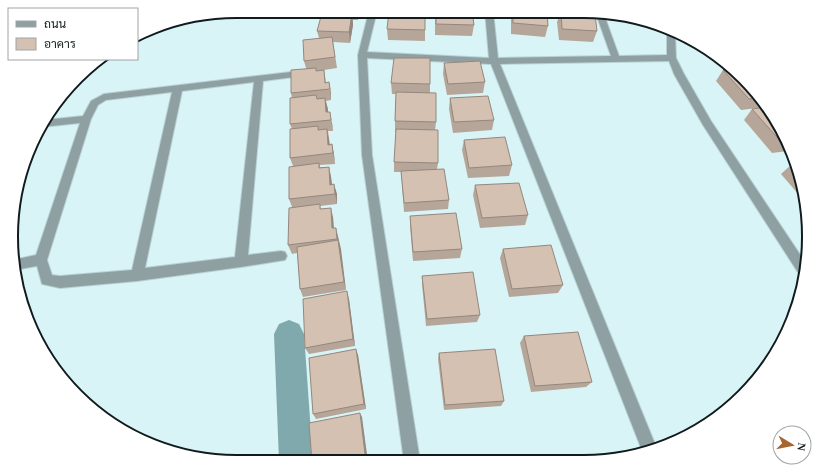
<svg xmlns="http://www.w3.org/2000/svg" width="820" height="473" font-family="'Times New Roman',Sarabun,serif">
<rect width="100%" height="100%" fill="#d8f4f7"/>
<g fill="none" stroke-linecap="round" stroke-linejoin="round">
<!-- canal -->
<path fill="#80a9ae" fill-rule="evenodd" d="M 289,320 L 299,324 L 304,334 L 313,461 L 279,461 L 274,334 L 279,324 Z"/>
<defs>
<g id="street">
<path d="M 369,11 L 377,11 L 367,52 L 489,58 L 485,11 L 493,11 L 498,58 L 611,56 L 595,11 L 603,12 L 619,56 L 667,55 L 667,33 L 671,30 L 675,33 L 676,58 L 684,74 L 711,121 L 805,262 L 805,278 L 801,277 L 703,125 L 674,74 L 669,61 L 500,64 L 657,449 L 643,453 L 491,64 L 367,58 L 372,155 L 420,461 L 404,461 L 362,155 L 358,55 Z"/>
<path d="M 291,72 L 294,73 L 296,75 L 294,77 L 263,81 L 248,255 L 281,251 L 285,252 L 287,256 L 285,260 L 241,267 L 137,281 L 60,288 L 42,284 L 37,266 L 15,270 L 13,260 L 36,255 L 80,123 L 42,127 L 45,120 L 83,116 L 91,101 L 104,94 ZM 254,82 L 235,257 L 145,268 L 182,91 ZM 172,92 L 132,270 L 60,276 L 52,275 L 47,260 L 91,119 L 98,105 L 106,100 Z"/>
</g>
</defs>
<!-- street casing -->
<use href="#street" stroke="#b8d1d4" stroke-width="2"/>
<!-- street -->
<use href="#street" fill="#8ea0a2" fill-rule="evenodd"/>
</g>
<!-- wall -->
<g fill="#b6a699">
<path d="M 327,11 L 359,11 L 358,20 L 353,20 L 353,25 L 350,43 L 333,42 L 337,68 L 324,70 L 326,83 L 329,82 L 331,93 L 331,100 L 326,101 L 328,112 L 332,123 L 333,131 L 328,131 L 330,145 L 332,144 L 334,155 L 335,164 L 320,165 L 320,167 L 329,167 L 331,177 L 332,184 L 337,194 L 337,204 L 320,206 L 321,209 L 333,217 L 334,228 L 338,237 L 346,290 L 303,297 L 300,289 L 297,253 L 292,254 L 288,245 L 292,207 L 289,199 L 293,166 L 290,158 L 292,129 L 290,124 L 292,98 L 291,93 L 306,68 L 304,61 L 319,38 L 317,31 L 327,14 Z"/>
<path d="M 425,11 L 425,41 L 388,40 L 387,29 Z"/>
<path d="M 435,11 L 472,11 L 474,25 L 472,36 L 435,35 Z"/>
<path d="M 512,11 L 547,11 L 548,26 L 545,37 L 511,34 L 511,17 Z"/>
<path d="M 553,11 L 587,11 L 586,13 L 597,31 L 593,42 L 559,40 L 557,22 L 560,14 L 553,13 Z"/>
<path d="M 444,63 L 485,82 L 483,93 L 447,95 L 443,74 Z"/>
<path d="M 729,69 L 766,107 L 741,110 L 716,81 L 723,70 Z"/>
<path d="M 391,83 L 430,84 L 430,93 L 436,122 L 435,130 L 438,163 L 437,169 L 449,200 L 448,209 L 404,212 L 401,172 L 394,172 L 394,162 L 396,132 L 395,132 L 395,121 L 396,94 L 392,94 Z"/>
<path d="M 450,98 L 494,120 L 492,130 L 453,133 L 449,109 Z"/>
<path d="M 752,109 L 771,111 L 788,151 L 772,153 L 744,120 Z"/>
<path d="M 464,140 L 512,165 L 509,176 L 468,178 L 462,150 Z"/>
<path d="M 792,164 L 793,164 L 805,192 L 805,202 L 781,174 Z"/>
<path d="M 475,185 L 528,215 L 525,225 L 480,228 L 473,195 Z"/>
<path d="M 410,216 L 462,249 L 460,258 L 413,261 L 410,226 Z"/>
<path d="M 503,249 L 563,285 L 558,293 L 509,297 L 500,258 Z"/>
<path d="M 422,276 L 480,315 L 477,322 L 426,326 L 422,284 Z"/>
<path d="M 349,299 L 355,346 L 309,354 L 305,348 Z"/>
<path d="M 524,336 L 592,382 L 586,387 L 531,392 L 520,343 Z"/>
<path d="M 439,353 L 504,401 L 501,406 L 444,410 L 438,359 Z"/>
<path d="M 358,355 L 366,409 L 316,419 L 313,414 Z"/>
</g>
<!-- shaded-wall -->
<g fill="#94877d">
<path d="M 357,11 L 359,11 L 358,20 Z"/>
<path d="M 352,14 L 353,25 L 350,43 L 349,32 Z"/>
<path d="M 329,82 L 331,93 L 331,100 L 330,89 Z"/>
<path d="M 325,98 L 328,109 L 328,120 L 326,112 Z"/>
<path d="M 330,112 L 332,123 L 333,131 L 331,120 Z"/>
<path d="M 327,129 L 329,140 L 330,153 L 328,145 Z"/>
<path d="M 332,144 L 334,155 L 335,164 L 333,153 Z"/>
<path d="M 329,167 L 331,177 L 333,195 L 330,185 Z"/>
<path d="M 334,184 L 337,194 L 337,204 L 335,194 Z"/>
<path d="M 331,208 L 333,217 L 334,237 L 332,228 Z"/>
<path d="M 336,228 L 341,249 L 346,290 L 344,282 L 339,247 L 337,239 Z"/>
<path d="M 347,291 L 349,299 L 355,346 L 353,339 Z"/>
<path d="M 356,349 L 358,355 L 366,409 L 364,404 Z"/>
<path d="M 360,413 L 362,417 L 368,462 L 366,462 Z"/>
</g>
<!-- building -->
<g fill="#d4c1b2" stroke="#94877d">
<path d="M 389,11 L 425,11 L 425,30 L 387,29 Z"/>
<path d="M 436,11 L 472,11 L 474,25 L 436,24 Z"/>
<path d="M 513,11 L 547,11 L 548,26 L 513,23 Z"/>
<path d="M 561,11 L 595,14 L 597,31 L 562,29 Z"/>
<path d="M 322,13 L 352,14 L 349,32 L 317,31 Z"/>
<path d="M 332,37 L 335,57 L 304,61 L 303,40 Z"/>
<path d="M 394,58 L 430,58 L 430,84 L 391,83 Z"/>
<path d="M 480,61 L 485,82 L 448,84 L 444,63 Z"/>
<path d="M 316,68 L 316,71 L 324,70 L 325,83 L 329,82 L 330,89 L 291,93 L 291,70 Z"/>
<path d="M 729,69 L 758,98 L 749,99 L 723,70 Z"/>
<path d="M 396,92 L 436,93 L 436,122 L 395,121 Z"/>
<path d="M 316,95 L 317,99 L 325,98 L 326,112 L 330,112 L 331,120 L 290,124 L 290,98 Z"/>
<path d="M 488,96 L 494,120 L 454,122 L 450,98 Z"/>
<path d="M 767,107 L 771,111 L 784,143 L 782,143 L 752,109 Z"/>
<path d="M 318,126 L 318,130 L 327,129 L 328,145 L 332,144 L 333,153 L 290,158 L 290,129 Z"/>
<path d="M 396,129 L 438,130 L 438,163 L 394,162 Z"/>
<path d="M 505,137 L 512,165 L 469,168 L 464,140 Z"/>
<path d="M 319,163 L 319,168 L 329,167 L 330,185 L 334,184 L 335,194 L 289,199 L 289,167 Z"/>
<path d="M 444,169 L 449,200 L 404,203 L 401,171 Z"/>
<path d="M 519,183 L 528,215 L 482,218 L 475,185 Z"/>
<path d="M 320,204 L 320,209 L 331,208 L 332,228 L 336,228 L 337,239 L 288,245 L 289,208 Z"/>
<path d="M 456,213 L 462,249 L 413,252 L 410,216 Z"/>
<path d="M 338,240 L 344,282 L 300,289 L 297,247 Z"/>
<path d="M 551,245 L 563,285 L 512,289 L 503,249 Z"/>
<path d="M 473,272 L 480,315 L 427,319 L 422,276 Z"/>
<path d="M 347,291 L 353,339 L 305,348 L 303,299 Z"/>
<path d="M 578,332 L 592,382 L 535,386 L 524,336 Z"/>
<path d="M 356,349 L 364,404 L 313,414 L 309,358 Z"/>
<path d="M 495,349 L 504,401 L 445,405 L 439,353 Z"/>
<path d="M 360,413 L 366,462 L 312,462 L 309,423 Z"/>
</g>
<!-- crop -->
<path d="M0 0H820V473H0ZM236 18H584A218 218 0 0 1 802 236V237A218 218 0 0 1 584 455H236A218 218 0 0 1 18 237V236A218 218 0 0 1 236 18Z" fill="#fff" fill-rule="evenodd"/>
<path fill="none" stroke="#111b1d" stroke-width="2" d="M236 18H584A218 218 0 0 1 802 236V237A218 218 0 0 1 584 455H236A218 218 0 0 1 18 237V236A218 218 0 0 1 236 18Z"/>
<!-- legend -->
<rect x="8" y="8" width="130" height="52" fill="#ffffff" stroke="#a0a4a5"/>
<rect x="16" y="21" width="20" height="6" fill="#8ea0a2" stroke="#a0a4a5"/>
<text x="44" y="28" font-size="12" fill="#111b1d">ถนน</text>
<rect x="16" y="38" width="20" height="12" fill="#d4c1b2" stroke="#a0a4a5"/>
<text x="44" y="48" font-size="12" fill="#111b1d">อาคาร</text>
<!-- north arrow -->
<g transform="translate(792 445) rotate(100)"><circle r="19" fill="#ffffff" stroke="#a0a4a5"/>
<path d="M0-3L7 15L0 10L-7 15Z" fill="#a6662f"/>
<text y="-6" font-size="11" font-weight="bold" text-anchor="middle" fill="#111b1d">N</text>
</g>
</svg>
